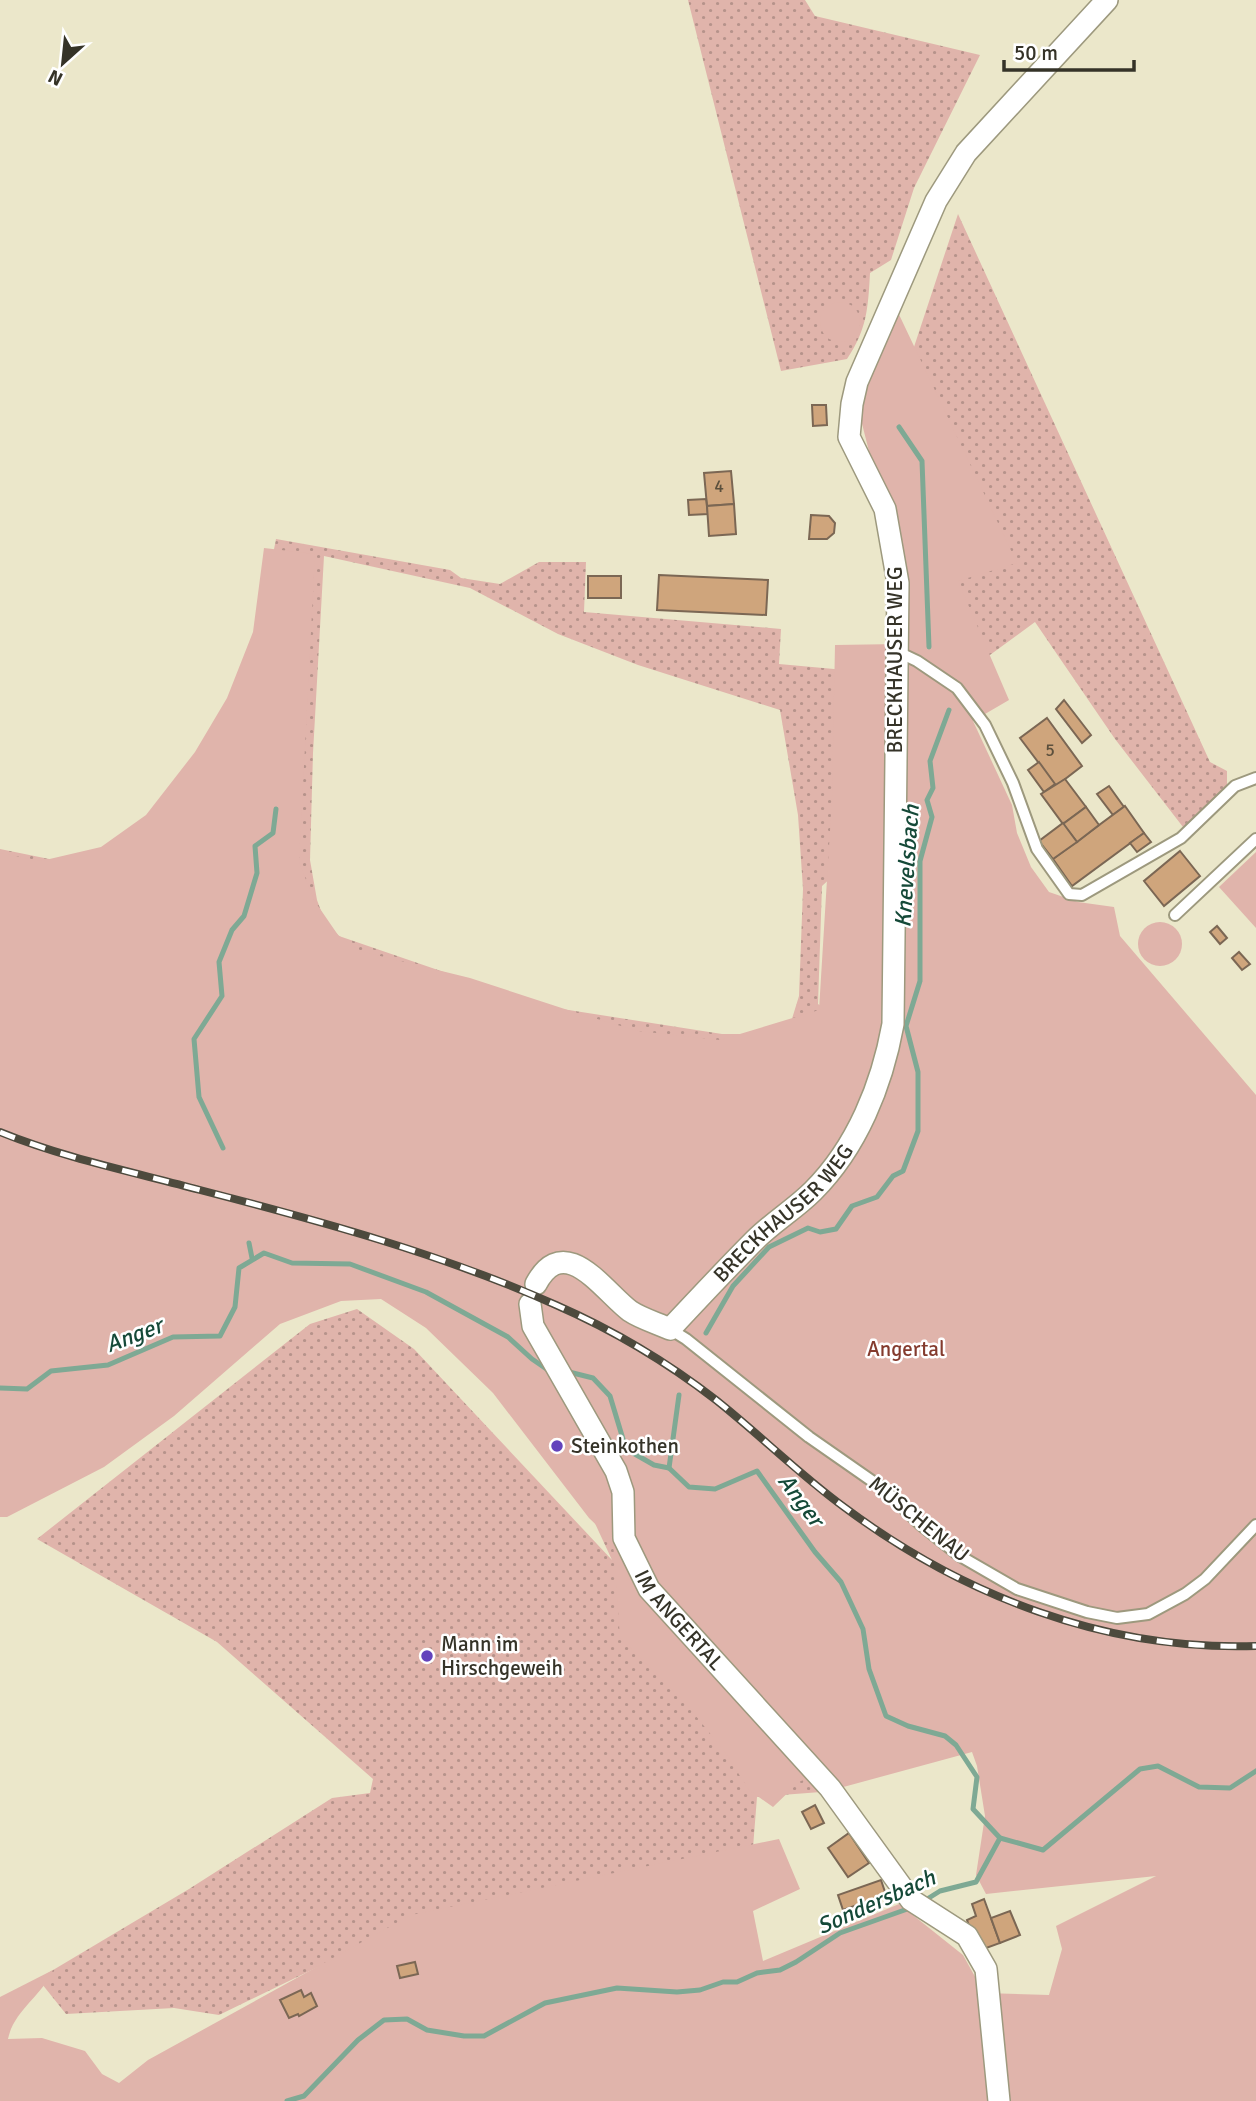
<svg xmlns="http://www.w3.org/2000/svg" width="1256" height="2101" font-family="Signika,sans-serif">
<defs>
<pattern id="grass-dots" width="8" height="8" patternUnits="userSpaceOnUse" patternTransform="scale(1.75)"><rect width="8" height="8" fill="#e0b4ab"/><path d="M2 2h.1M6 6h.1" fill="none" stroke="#b6938b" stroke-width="1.8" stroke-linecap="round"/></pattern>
</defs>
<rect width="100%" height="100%" fill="#ebe7ca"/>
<!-- grass -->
<g fill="url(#grass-dots)" fill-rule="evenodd">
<path d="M 688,0 L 805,0 L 815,16 L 980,55 L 914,188 L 891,260 L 870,273 C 868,309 867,329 847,359 L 781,371 Z"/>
<path d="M 958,214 L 1210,762 L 1227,771 L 1227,785 L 1183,827 L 1115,739 L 1035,622 L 968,671 L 910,359 Z"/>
<path d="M 276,539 L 450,570 L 461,578 L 500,584 L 539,562 L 586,562 L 584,612 L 781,629 L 779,664 L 845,670 L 860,851 L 822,886 L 818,1004 L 859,1031 L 803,1152 L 166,883 L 0,867 L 0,849 L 64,862 L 105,851 L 143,828 L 198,761 L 253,657 ZM 324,556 L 470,588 L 558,634 L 638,665 L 780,710 L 798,815 L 803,889 L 799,996 L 791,1022 L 760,1034 L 722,1034 L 543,1006 L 339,936 L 324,919 L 317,900 L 310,860 L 313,753 Z"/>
<path d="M 357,1309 L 414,1349 L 612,1560 L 586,1504 L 821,1792 L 757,1797 L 745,1949 L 392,1931 L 219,2015 L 174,2008 L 66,2014 L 38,1979 L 189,1889 L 332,1798 L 370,1793 L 373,1779 L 217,1642 L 37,1539 L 310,1324 Z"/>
</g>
<!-- park -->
<g fill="#e0b4ab">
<circle cx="840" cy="322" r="20"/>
<path d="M 894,304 L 1017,563 L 958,581 L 1009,700 L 973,721 L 1012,805 L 1017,833 L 1031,867 L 1049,892 L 1078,902 L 1114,907 L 1120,936 L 1256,1095 L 1256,2101 L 0,2101 L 0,1997 L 53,1970 C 42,1996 14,2010 8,2039 L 42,2038 L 85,2051 L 102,2074 L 119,2083 L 148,2060 L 411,1915 L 779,1839 L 800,1889 L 753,1911 L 763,1961 L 899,1904 L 963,1955 L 984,1993 L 1049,1995 L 1062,1949 L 1056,1926 L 1156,1876 L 986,1894 L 976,1875 L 985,1816 L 977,1766 L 972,1752 L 836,1789 L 816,1774 L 799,1782 L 773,1807 L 749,1790 L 724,1751 L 684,1701 L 620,1638 L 613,1541 L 589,1518 L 493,1393 L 426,1328 L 381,1299 L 341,1301 L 280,1324 L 174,1416 L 104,1467 L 7,1517 L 0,1517 L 0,853 L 41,861 L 101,847 L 146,815 L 195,752 L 227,698 L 253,632 L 264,548 L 315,554 L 299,862 L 314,900 L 338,935 L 360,951 L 470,978 L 577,1013 L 638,1031 L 720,1040 L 819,1010 L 832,798 L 835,645 L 899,644 L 873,467 L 858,408 Z"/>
<path d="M 1256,852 L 1256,928 L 1219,887 Z"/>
<circle cx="1160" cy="944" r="22"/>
</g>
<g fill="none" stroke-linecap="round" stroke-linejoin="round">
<!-- stream -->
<g stroke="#7ea994" stroke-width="5">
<path d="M 899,427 L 922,461 L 929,647"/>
<path d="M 223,1148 L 199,1097 L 194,1039 L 222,996 L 219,962 L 232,930 L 244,916 L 257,873 L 255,846 L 273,833 L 276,809"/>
<path d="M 249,1243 L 252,1258"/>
<path d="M 706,1333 L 733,1286 L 769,1247 L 808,1228 L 820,1232 L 836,1229 L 852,1206 L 877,1197 L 893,1176 L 903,1171 L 918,1131 L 918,1072 L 906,1026 L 920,981 L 920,861 L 932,817 L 927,800 L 933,788 L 930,761 L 949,710"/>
<path d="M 565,1371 L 593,1378 L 610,1396 L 626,1449 L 654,1465 L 669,1468 L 689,1487 L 715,1489 L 757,1471 L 815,1552 L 841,1582 L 863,1629 L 869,1669 L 886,1716 L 908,1726 L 945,1736 L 956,1745 L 977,1777 L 973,1809 L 1000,1838 L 1043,1850 L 1140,1769 L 1158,1766 L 1199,1787 L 1230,1788 L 1256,1771"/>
<path d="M 0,1388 L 27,1389 L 51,1371 L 108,1365 L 173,1337 L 220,1336 L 235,1307 L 239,1268 L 264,1253 L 292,1263 L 350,1264 L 426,1292 L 508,1337 L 532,1359 L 548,1370"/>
<path d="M 669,1468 L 679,1395"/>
<path d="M 924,1901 L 940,1891 L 976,1882 L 1000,1838"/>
<path d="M 287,2101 L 304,2096 L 358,2040 L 384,2020 L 407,2019 L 427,2030 L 464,2036 L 484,2036 L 545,2003 L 617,1988 L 677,1992 L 700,1990 L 723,1982 L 737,1982 L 757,1973 L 780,1970 L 796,1962 L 840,1933 L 913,1907"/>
</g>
</g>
<!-- building -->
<g fill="#cfa57c" stroke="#7b6754" stroke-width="2">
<path d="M 812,405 L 826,405 L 827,425 L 813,426 Z"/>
<path d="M 731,471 L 734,504 L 707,506 L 704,473 Z"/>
<path d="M 706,499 L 708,514 L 689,515 L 688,500 Z"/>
<path d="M 734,504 L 736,534 L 709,536 L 707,506 Z"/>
<path d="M 811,515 L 829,516 L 835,523 L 834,533 L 827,539 L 809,539 Z"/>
<path d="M 659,575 L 768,580 L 766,615 L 657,610 Z"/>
<rect x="588" y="576" width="33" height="22"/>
<path d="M 1064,700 L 1091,735 L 1082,743 L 1056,709 Z"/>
<path d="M 1047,718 L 1082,766 L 1056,786 L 1020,738 Z"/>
<path d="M 1039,762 L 1055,784 L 1044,792 L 1028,770 Z"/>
<path d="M 1065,779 L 1086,807 L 1063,824 L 1041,794 Z"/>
<path d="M 1109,786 L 1124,807 L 1113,815 L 1097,794 Z"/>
<path d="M 1125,806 L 1144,833 L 1072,886 L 1053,859 Z"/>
<path d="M 1086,807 L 1099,825 L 1077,842 L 1063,824 Z"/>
<path d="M 1063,823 L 1077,842 L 1053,859 L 1039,841 Z"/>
<path d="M 1144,833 L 1151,842 L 1137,852 L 1130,843 Z"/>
<path d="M 1180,851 L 1200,876 L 1164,906 L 1144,881 Z"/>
<path d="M 1217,926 L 1227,938 L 1220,944 L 1210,932 Z"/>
<path d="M 1239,952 L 1250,964 L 1242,970 L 1232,958 Z"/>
<path d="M 815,1805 L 824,1823 L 811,1829 L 802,1812 Z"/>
<path d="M 849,1833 L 869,1863 L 848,1877 L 828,1848 Z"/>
<path d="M 881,1880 L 886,1895 L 843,1910 L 838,1895 Z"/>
<path d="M 984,1899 L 1000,1943 L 978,1951 L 967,1920 L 976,1916 L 972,1904 Z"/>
<path d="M 1010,1911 L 1020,1935 L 1000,1943 L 991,1918 Z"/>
<path d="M 415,1962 L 418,1974 L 400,1978 L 397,1966 Z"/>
<path d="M 301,1990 L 304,1997 L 311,1993 L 317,2006 L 299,2016 L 298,2014 L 289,2018 L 280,2000 Z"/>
</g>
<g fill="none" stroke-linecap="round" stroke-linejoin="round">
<defs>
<g id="lane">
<path d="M 898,652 L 917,661 L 957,688 L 985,725 L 1013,783 L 1037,849 L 1069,894 L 1082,895 L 1181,838 L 1235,786 L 1256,778"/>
<path d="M 1175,915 L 1256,839"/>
<path d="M 670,1329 L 686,1339 L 809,1437 L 885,1490 L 920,1524 L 960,1556 L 1017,1589 L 1087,1612 L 1117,1618 L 1148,1614 L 1185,1594 L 1205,1579 L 1256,1525"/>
</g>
<g id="street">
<path id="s1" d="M 536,1284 C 565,1230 604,1292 630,1311 C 642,1319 657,1323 670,1329 C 698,1299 726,1269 755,1240 C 773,1222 795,1209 813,1191 C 857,1147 882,1085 893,1024 L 898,583 L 885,509 L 849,437 L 852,404 L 857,382 L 936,201 L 966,153 L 1107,0"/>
<path id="s2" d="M 530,1304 L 533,1326 L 616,1471 L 623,1492 L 624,1538 L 649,1589 L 830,1788 L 911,1900 L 967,1936 L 986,1969 L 999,2101"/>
</g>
</defs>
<!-- lane casing -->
<use href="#lane" stroke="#9d997e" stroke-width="14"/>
<!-- street casing -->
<use href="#street" stroke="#9d997e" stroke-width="24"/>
<!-- lane -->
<use href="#lane" stroke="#fff" stroke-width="10"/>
<!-- street -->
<use href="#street" stroke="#fff" stroke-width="21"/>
<defs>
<path id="rail" d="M 0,1132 C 64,1158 133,1172 200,1190 C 320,1221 442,1254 556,1305 C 613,1330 667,1362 716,1400 C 760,1435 799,1474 844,1507 C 963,1596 1106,1651 1256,1646"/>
</defs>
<!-- rail casing -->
<use href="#rail" stroke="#4d4a3d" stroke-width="8"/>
<!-- rail -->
<use href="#rail" stroke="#fff" stroke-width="5" stroke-dasharray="16" stroke-linecap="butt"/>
</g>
<!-- markers -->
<g fill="#6343bc" stroke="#fff" stroke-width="2.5">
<circle cx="557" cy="1446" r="7"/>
<circle cx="427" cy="1656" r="7"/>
</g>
<g text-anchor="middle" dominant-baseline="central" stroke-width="5" stroke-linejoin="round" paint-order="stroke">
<!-- number labels -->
<g font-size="18" fill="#5c503d">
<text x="719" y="486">4</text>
<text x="1050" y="750">5</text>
</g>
<!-- street labels -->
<g font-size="21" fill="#353328" stroke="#fff">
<text transform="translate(895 660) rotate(-90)">BRECKHAUSER WEG</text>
<text stroke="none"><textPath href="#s1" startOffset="327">BRECKHAUSER WEG</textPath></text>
<text transform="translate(919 1519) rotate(39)">MÜSCHENAU</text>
<text stroke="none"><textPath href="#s2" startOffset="357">IM ANGERTAL</textPath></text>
</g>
<!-- park labels -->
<g font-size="21" fill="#843b2e" stroke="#fff">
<text x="906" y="1349">Angertal</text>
</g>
<!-- poi labels -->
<g font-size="21" fill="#353328" stroke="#fff" text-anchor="start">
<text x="571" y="1446">Steinkothen</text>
<text x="441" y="1644">Mann im<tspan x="441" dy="24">Hirschgeweih</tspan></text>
</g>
<!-- water labels -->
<g font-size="23" font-style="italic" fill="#154938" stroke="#fff">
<text transform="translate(907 866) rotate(-86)">Knevelsbach</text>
<text transform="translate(134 1335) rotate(-21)">Anger</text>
<text transform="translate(801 1500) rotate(53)">Anger</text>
<text transform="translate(876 1902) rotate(-24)">Sondersbach</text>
</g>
</g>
<!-- north arrow -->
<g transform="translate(63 63) rotate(207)" stroke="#ffffff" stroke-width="5" paint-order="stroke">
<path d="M0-5L12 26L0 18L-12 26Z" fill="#353328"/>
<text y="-10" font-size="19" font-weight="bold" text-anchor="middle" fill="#353328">N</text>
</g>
<!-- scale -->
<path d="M1004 60v10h130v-10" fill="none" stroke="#353328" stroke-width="3.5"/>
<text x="1014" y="60" font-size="21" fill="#353328" stroke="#ffffff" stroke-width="5" paint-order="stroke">50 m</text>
</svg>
